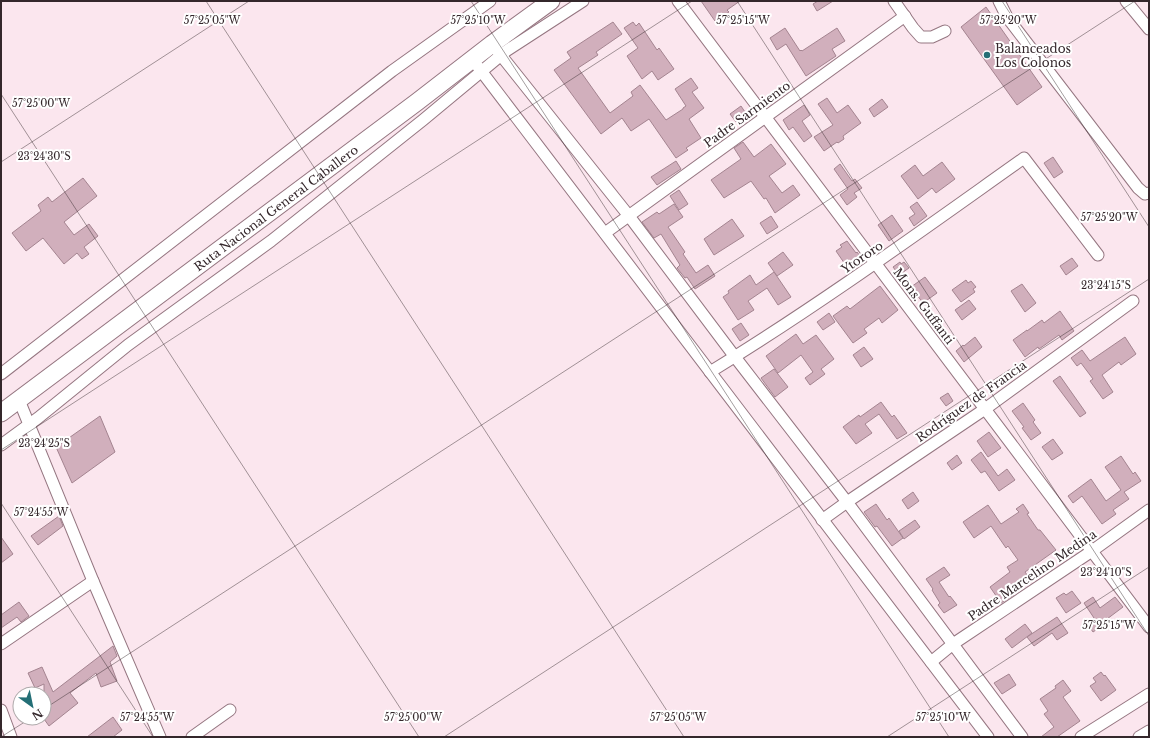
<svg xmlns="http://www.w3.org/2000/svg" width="1150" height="738" font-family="'Libre Baskerville',serif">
<rect width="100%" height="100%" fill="#fbe6ee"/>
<!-- building -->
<g fill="#d1afbc" stroke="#a48490">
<path d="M 701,1 L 740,1 L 727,10 L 729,12 L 715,21 Z"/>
<path d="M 818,1 L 833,1 L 817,11 L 813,4 Z"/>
<path d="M 986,7 L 1042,87 L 1017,105 L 961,27 Z"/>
<path d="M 613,22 L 622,34 L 596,52 L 598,55 L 578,68 L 610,113 L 633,96 L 631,92 L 640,85 L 666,120 L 683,109 L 683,108 L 686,106 L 675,89 L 691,78 L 698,88 L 692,92 L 704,108 L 689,119 L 701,138 L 686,148 L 688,150 L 676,158 L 649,119 L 631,131 L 622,118 L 601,134 L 554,70 L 571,58 L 567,52 Z"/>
<path d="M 633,22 L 636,26 L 639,23 L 657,50 L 659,48 L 674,69 L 658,80 L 652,71 L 642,79 L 627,56 L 638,48 L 624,28 Z"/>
<path d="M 785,28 L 800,51 L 801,50 L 802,51 L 837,28 L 845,41 L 832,49 L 836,56 L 806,76 L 786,44 L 777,50 L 770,38 Z"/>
<path d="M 827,98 L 837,113 L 848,105 L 861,123 L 843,136 L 844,139 L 838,143 L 837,142 L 824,151 L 814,137 L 833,125 L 818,104 Z"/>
<path d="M 882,99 L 888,107 L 874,117 L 869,109 Z"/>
<path d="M 804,105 L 810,115 L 802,121 L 812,136 L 804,142 L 793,127 L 789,130 L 783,120 Z"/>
<path d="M 741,106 L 747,115 L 736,122 L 730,114 Z"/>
<path d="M 743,142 L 754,157 L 771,144 L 786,164 L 769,176 L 782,193 L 793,185 L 800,195 L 775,213 L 766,198 L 764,199 L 751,181 L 724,198 L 711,180 L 741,159 L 734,148 Z"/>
<path d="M 1053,157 L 1063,172 L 1054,178 L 1044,163 Z"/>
<path d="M 676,161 L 681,169 L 657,185 L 651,177 Z"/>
<path d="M 942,162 L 955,179 L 936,193 L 932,188 L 918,199 L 901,176 L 915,165 L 923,176 Z"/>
<path d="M 840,164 L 852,181 L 855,179 L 862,188 L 854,193 L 857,197 L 847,205 L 840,195 L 848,189 L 834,169 Z"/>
<path d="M 83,178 L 97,196 L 64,222 L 74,235 L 89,224 L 98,236 L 84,247 L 89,254 L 82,259 L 77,253 L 64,264 L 43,238 L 26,251 L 12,233 L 41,211 L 38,205 L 48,197 L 52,202 Z"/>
<path d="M 679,190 L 688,204 L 679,210 L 670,196 Z"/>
<path d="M 917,202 L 927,216 L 914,226 L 909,218 L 915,214 L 910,207 Z"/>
<path d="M 674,204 L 683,217 L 668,227 L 685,252 L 683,254 L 696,273 L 708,265 L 715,276 L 695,289 L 687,277 L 685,278 L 677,268 L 680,265 L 661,234 L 654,238 L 642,222 L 657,212 L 659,214 Z"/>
<path d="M 892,215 L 903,231 L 889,241 L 878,225 Z"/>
<path d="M 771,216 L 778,227 L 767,234 L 760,223 Z"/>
<path d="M 732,219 L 744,236 L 714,255 L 704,239 Z"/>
<path d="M 847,241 L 856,253 L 857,252 L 863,260 L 849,270 L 836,251 L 842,247 L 840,245 Z"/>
<path d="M 783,252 L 793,265 L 777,276 L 768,263 Z"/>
<path d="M 1072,258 L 1078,266 L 1066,275 L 1060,266 Z"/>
<path d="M 900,262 L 901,264 L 904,262 L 909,268 L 899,275 L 893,267 Z"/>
<path d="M 774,272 L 791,297 L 778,305 L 767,288 L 748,301 L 754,310 L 738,320 L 723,297 L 729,293 L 728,291 L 750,275 L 756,285 Z"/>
<path d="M 925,277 L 937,293 L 923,303 L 911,287 Z"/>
<path d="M 966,280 L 968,283 L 971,281 L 976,287 L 973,289 L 975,292 L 961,302 L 952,290 Z"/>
<path d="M 1022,284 L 1036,303 L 1025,312 L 1011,291 Z"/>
<path d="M 880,286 L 898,310 L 882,323 L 879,318 L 864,329 L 867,333 L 853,343 L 833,316 L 847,306 L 850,309 Z"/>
<path d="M 969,300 L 976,309 L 962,320 L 955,310 Z"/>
<path d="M 1060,311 L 1074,331 L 1062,340 L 1059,335 L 1039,349 L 1038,347 L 1025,357 L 1013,340 L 1027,330 L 1027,331 L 1042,320 L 1044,323 Z"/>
<path d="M 829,313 L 835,322 L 823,330 L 817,322 Z"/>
<path d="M 741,323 L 749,335 L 740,341 L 732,329 Z"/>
<path d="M 796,334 L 803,344 L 816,335 L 834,359 L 821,369 L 825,374 L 810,385 L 805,378 L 813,372 L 801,355 L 778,373 L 766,356 Z"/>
<path d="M 975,337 L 982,347 L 964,362 L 956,351 L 963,345 L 964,346 Z"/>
<path d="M 1125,337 L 1136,354 L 1121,365 L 1119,362 L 1102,375 L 1113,392 L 1103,399 L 1090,381 L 1093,379 L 1081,363 L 1077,366 L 1071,358 L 1082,350 L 1090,361 Z"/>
<path d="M 864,347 L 873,359 L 861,367 L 853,355 Z"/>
<path d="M 774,369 L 788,387 L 775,397 L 761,378 Z"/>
<path d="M 1060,376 L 1086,413 L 1080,417 L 1053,381 Z"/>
<path d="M 948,393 L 953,401 L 946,406 L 940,398 Z"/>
<path d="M 881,402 L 892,417 L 894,415 L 907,433 L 897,439 L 879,414 L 865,424 L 872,433 L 856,444 L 843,427 L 859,415 L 860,417 Z"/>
<path d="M 1023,403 L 1035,420 L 1033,422 L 1041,433 L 1031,440 L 1022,428 L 1024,427 L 1012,411 Z"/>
<path d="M 100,416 L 115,452 L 72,483 L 56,447 Z"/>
<path d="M 989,432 L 1001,448 L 988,457 L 977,441 Z"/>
<path d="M 1053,439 L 1063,453 L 1052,460 L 1042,447 Z"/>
<path d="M 981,452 L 998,476 L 1007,469 L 1015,480 L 999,491 L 985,471 L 981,473 L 971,460 Z"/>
<path d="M 957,455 L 962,463 L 952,470 L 947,463 Z"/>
<path d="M 1121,456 L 1133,474 L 1135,472 L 1141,481 L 1124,492 L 1129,499 L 1113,510 L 1116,514 L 1102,524 L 1082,496 L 1073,503 L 1068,496 L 1091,479 L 1106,501 L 1121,490 L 1105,467 Z"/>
<path d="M 913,492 L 919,501 L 908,509 L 902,500 Z"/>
<path d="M 876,504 L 887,520 L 889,518 L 903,538 L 892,546 L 877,526 L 875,527 L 864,512 Z"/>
<path d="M 1023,504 L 1029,513 L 1027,514 L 1038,530 L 1040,530 L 1056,550 L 1025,572 L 1030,579 L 1011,592 L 1014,595 L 1001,603 L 990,587 L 1010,572 L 1007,567 L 1018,560 L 1008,546 L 1006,548 L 991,526 L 974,538 L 963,522 L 988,505 L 1001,524 L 1019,512 L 1016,509 Z"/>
<path d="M 59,516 L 63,526 L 38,545 L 31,536 Z"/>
<path d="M 915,520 L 920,527 L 904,539 L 899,531 Z"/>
<path d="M 1,537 L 13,554 L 1,563 Z"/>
<path d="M 944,567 L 950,575 L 939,582 L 949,597 L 950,596 L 957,605 L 944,613 L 938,605 L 940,603 L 932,590 L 933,589 L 926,579 Z"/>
<path d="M 1072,591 L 1081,603 L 1066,613 L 1056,598 L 1064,593 L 1066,595 Z"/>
<path d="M 1093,597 L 1100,608 L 1115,597 L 1123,607 L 1107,619 L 1109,621 L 1093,632 L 1087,623 L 1094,618 L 1084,603 Z"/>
<path d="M 19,602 L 29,616 L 21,622 L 17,617 L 1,628 L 1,615 Z"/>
<path d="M 1057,617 L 1068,633 L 1057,640 L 1052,633 L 1034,646 L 1027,637 Z"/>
<path d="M 1025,624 L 1032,633 L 1012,648 L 1005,639 Z"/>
<path d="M 113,646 L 117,656 L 110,662 L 117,681 L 101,687 L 96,673 L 70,693 L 78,703 L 49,726 L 44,719 L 44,684 L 35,688 L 28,673 L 42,667 L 53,692 Z"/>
<path d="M 1101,672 L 1104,676 L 1105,675 L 1116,690 L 1101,701 L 1090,686 L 1096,682 L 1093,678 Z"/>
<path d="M 1009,674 L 1016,685 L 1002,694 L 994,683 Z"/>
<path d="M 1063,680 L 1071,691 L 1063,697 L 1080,721 L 1057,737 L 1041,737 L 1054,727 L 1044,714 L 1048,711 L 1040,699 L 1056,688 L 1055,686 Z"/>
<path d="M 113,717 L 122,730 L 113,737 L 87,737 Z"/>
</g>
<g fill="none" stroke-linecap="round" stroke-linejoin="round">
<defs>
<g id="minor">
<path d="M 678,1 L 1149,627"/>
<path d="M 894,1 L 913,28 L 921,37 L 932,37 L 945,31"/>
<path d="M 999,1 L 1007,17 L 1138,188 L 1145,194 L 1149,193"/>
<path d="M 1126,1 L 1149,29"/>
<path d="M 492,44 L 629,216 L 735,357 L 847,502 L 1022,737"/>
<path d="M 472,59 L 988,737"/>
<path d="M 605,233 L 905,16"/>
<path d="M 710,372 C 818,306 921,231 1024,158 L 1098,255"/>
<path d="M 1,374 L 392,71 L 490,1"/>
<path d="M 19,400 L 93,581 L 160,737"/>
<path d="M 1,445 L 38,418 L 128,345 L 271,241 L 423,120 L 506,51 L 583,1"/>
<path d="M 822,520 L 847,502 L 985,409 L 1133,301"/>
<path d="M 1,644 L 93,581"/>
<path d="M 931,662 L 953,644 L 1092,551 L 1149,510"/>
<path d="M 1,710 L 11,737"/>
<path d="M 192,737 L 230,710"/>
<path d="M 1081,737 L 1149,694"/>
<path d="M 1139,737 L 1149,731"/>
</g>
<g id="highway">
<path id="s1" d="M 1,413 L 417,102 L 492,44 L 551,1"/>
</g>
</defs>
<!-- minor casing -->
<use href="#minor" stroke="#957681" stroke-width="13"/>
<!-- highway casing -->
<use href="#highway" stroke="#957681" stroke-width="19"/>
<!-- minor -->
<use href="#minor" stroke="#fff" stroke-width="11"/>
<!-- highway -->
<use href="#highway" stroke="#fff" stroke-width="17"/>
</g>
<!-- ticks -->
<path fill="none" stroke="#34272b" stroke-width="1" stroke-opacity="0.45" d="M 206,1 L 684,737M 471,1 L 949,737M 737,1 L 1149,636M 1002,1 L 1149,227M 1,94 L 419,737M 1,162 L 249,1M 1,450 L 692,1M 1,503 L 153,737M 44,709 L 1135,1M 1,737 L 31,718M 444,737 L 1149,279M 887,737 L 1149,567"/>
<!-- markers -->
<circle fill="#246f76" stroke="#fff" stroke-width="1.5" cx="987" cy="55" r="4"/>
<g text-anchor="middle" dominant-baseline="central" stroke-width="4" stroke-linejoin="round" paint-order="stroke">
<!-- poi labels -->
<g font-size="12" fill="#34272b" stroke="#fff" text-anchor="start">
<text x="995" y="48">Balanceados<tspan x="995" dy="14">Los Colonos</tspan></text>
</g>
<!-- street labels -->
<g font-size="12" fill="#34272b" stroke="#fff">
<text transform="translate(747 114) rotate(-36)">Padre Sarmiento</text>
<text stroke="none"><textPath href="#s1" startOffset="343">Ruta Nacional General Caballero</textPath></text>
<text transform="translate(862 257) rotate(-34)">Ytororo</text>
<text transform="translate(924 306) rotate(53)">Mons. Guffanti</text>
<text transform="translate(971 401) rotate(-35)">Rodríguez de Francia</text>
<text transform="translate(1032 575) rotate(-34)">Padre Marcelino Medina</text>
</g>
</g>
<g font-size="10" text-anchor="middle" fill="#34272b" stroke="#fff" stroke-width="4" stroke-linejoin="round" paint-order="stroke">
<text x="212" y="24">57°25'05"W</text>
<text x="478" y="24">57°25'10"W</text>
<text x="743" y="24">57°25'15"W</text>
<text x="1008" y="24">57°25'20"W</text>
<text x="41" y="107">57°25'00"W</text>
<text x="44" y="160">23°24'30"S</text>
<text x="1109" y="221">57°25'20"W</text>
<text x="1106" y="289">23°24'15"S</text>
<text x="44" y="447">23°24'25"S</text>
<text x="41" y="516">57°24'55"W</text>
<text x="1106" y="576">23°24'10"S</text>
<text x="1109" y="629">57°25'15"W</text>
<text x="147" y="721">57°24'55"W</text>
<text x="413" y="721">57°25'00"W</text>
<text x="678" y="721">57°25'05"W</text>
<text x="943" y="721">57°25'10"W</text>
</g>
<!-- border -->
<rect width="1150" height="738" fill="none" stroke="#34272b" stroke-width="4"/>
<!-- north arrow -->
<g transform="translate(32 706) rotate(147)"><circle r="19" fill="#ffffff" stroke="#aea9aa"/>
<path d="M0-3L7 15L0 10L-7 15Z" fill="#246f76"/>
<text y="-6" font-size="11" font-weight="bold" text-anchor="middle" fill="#34272b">N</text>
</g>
</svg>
